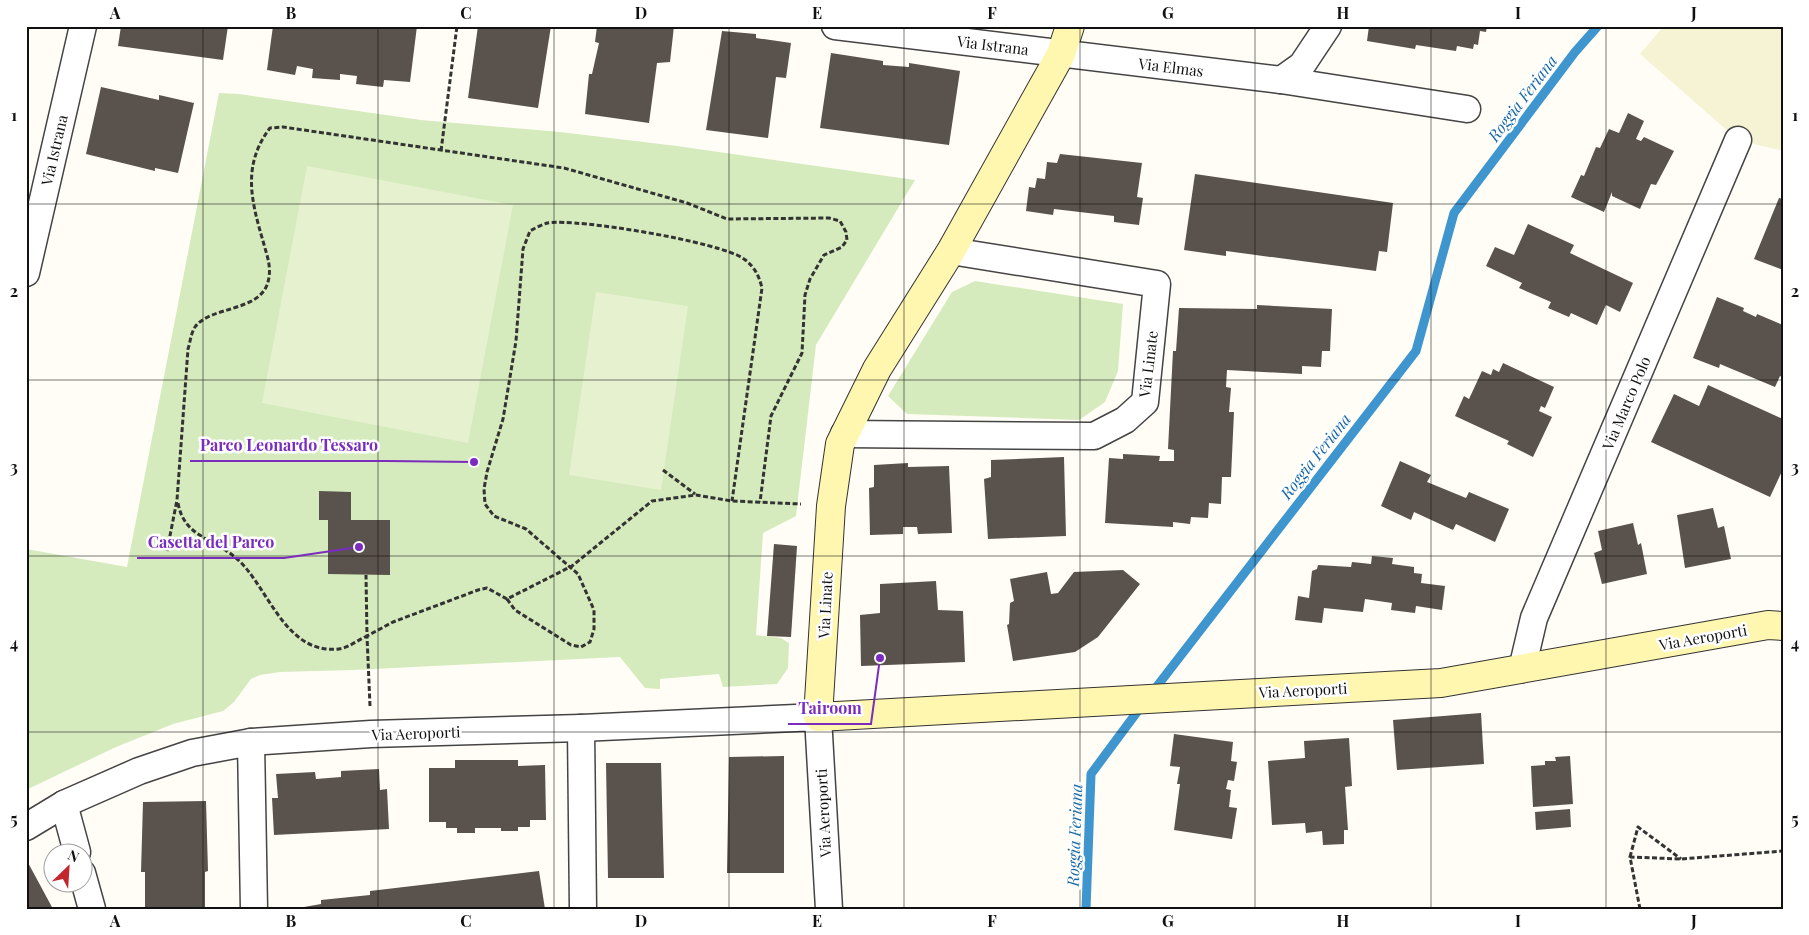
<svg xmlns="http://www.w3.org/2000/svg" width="1809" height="935" font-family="'Playfair Display',serif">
<rect width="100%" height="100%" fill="#fffdf5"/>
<!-- farmland -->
<path fill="#f6f3d4" d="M 1664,26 L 1783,26 L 1783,151 L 1738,140 L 1640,54 Z"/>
<!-- green -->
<g fill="#d5ebbd">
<path d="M 219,93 L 239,94 L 421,120 L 560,132 L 677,146 L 915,180 L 816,345 L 796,516 L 763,533 L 756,635 L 781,638 L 789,643 L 788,668 L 777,684 L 723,687 L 719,674 L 660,679 L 660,689 L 645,688 L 620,657 L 353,670 L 280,672 L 260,675 L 251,679 L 234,702 L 223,711 L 173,724 L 116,747 L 26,790 L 26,549 L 127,567 Z"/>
<path d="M 975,281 L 1123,304 L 1118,371 L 1105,402 L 1079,420 L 907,414 L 888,396 L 952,292 Z"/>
</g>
<!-- pitch -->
<g fill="#e6f2cf">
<path d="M 307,166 L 513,205 L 468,443 L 262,403 Z"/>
<path d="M 596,292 L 688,306 L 661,490 L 569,475 Z"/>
</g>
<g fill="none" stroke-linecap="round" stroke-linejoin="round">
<!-- stream -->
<g stroke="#3f96cf" stroke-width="9">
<path d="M 1151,694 L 1416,351 L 1454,213 L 1575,52 L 1598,26"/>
<path d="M 1086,909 L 1091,774 L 1143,704"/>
</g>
</g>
<!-- building -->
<g fill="#5a524d">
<path d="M 121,26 L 228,26 L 223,60 L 118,46 Z"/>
<path d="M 273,26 L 417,26 L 410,82 L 384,80 L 383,87 L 356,84 L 357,76 L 340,74 L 340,80 L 312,78 L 313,69 L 297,66 L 295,75 L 267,70 Z"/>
<path d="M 478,26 L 551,26 L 538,108 L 468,98 Z"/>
<path d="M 597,26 L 674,26 L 670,62 L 657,63 L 649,123 L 585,114 L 589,74 L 592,74 L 599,43 L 595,42 Z"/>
<path d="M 1369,26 L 1487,26 L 1486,32 L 1480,31 L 1478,45 L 1474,44 L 1473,49 L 1457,46 L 1456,51 L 1416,45 L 1415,49 L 1367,41 Z"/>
<path d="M 722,31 L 756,34 L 756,38 L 791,43 L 786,78 L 776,77 L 768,138 L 706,130 Z"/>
<path d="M 831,53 L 883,61 L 883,65 L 909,67 L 909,63 L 960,71 L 949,145 L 820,128 Z"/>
<path d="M 101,87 L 159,100 L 159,95 L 194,103 L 178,173 L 155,168 L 155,171 L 86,154 Z"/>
<path d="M 1628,113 L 1644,121 L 1636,139 L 1641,141 L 1644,137 L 1674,151 L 1656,185 L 1651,184 L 1640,209 L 1612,196 L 1612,192 L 1604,212 L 1571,197 L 1581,175 L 1584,176 L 1596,147 L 1600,148 L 1609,129 L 1619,133 Z"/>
<path d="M 1060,154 L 1142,163 L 1137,197 L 1143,198 L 1139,225 L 1114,222 L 1114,216 L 1054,209 L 1053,215 L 1026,211 L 1029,187 L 1035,188 L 1037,178 L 1045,179 L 1047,162 L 1057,163 Z"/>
<path d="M 1195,174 L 1393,203 L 1387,252 L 1379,251 L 1376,271 L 1226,251 L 1226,256 L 1184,250 Z"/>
<path d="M 1779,198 L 1783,199 L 1783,270 L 1754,259 Z"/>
<path d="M 1528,224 L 1574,245 L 1570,253 L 1633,283 L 1620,312 L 1606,305 L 1597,325 L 1571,313 L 1569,317 L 1548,308 L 1551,302 L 1519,288 L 1522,283 L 1486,266 L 1495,247 L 1514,255 Z"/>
<path d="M 1717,297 L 1744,308 L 1743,311 L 1756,317 L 1757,314 L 1783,325 L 1783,378 L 1780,376 L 1775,387 L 1720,364 L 1719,368 L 1693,358 Z"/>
<path d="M 1257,305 L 1332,309 L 1330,351 L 1322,351 L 1321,367 L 1302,366 L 1302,374 L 1227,370 L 1226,387 L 1231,388 L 1229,412 L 1234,412 L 1231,477 L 1222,477 L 1221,504 L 1209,503 L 1208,518 L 1191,517 L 1190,524 L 1173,522 L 1173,527 L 1105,523 L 1109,458 L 1123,459 L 1123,454 L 1160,456 L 1159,461 L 1174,461 L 1174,450 L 1168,449 L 1173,351 L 1176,351 L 1179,308 L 1257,309 Z"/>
<path d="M 1503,363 L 1554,387 L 1545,408 L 1541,406 L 1539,411 L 1552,417 L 1533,457 L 1507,444 L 1509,441 L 1455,416 L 1464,396 L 1469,399 L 1482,371 L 1491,375 L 1493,369 L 1499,372 Z"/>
<path d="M 1708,385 L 1783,419 L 1783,469 L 1770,497 L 1651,442 L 1674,394 L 1699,406 Z"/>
<path d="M 1064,457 L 1066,536 L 988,539 L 984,479 L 991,477 L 991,460 Z"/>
<path d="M 1400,461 L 1431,475 L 1427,482 L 1466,498 L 1469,492 L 1509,509 L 1495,542 L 1456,524 L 1453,530 L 1414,512 L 1411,520 L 1381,506 Z"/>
<path d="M 908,463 L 908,467 L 949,466 L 952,533 L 918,534 L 917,527 L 903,527 L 903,534 L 870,535 L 869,488 L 874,487 L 874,465 Z"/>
<path d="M 319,491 L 351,492 L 351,520 L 390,520 L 390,575 L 328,574 L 328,520 L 319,520 Z"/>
<path d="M 1713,508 L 1718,528 L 1724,526 L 1731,559 L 1685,568 L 1677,515 Z"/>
<path d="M 1633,523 L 1638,545 L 1641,543 L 1647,574 L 1602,584 L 1594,553 L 1602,550 L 1598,531 Z"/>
<path d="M 774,544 L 797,546 L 791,637 L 767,636 Z"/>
<path d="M 1372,556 L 1393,558 L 1392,564 L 1414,567 L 1414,573 L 1422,574 L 1421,583 L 1445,586 L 1442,610 L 1416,606 L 1415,613 L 1391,610 L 1392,603 L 1365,599 L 1363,612 L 1324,608 L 1322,623 L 1295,620 L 1298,596 L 1309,598 L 1312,571 L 1317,569 L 1318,565 L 1351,567 L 1352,562 L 1371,564 Z"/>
<path d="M 1123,570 L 1140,584 L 1098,637 L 1075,652 L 1013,661 L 1007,625 L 1009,624 L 1010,603 L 1014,601 L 1010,579 L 1047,572 L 1051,594 L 1058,593 L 1074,572 Z"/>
<path d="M 936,581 L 938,610 L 963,611 L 965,662 L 861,666 L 860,615 L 880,613 L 880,584 Z"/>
<path d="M 1481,713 L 1484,764 L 1397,770 L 1393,720 Z"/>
<path d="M 1174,734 L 1233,742 L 1231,761 L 1237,762 L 1234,781 L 1228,780 L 1226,789 L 1231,790 L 1229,807 L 1237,808 L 1232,839 L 1174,830 L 1180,784 L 1177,784 L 1180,767 L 1170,766 Z"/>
<path d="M 1349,738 L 1352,786 L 1345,787 L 1348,830 L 1344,830 L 1344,844 L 1323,845 L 1322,831 L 1306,833 L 1305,823 L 1272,825 L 1268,761 L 1305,758 L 1304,741 Z"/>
<path d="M 784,756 L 784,873 L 727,873 L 729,757 Z"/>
<path d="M 1570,756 L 1573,804 L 1533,807 L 1531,766 L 1545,765 L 1545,761 L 1556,761 L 1555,757 Z"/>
<path d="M 455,760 L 518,760 L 518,766 L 545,765 L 546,820 L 530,820 L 530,827 L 518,827 L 518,831 L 501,831 L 501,828 L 475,828 L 475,833 L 457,833 L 457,828 L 446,828 L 446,822 L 429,822 L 429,768 L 455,768 Z"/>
<path d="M 606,763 L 661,763 L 664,878 L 608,878 Z"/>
<path d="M 379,769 L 380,790 L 387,789 L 389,829 L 274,835 L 272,798 L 278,798 L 276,774 L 315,772 L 316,779 L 341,777 L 341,771 Z"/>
<path d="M 206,801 L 208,871 L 205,872 L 205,909 L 145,909 L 145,872 L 141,872 L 143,802 Z"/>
<path d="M 1570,809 L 1571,827 L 1536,830 L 1535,812 Z"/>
<path d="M 26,859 L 53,909 L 26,909 Z"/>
<path d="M 539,871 L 545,909 L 293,909 L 321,904 L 321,900 L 370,895 L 370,891 Z"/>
</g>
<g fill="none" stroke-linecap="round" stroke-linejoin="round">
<defs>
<g id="street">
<path d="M 835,26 L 1281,80 L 1467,109"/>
<path d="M 1281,80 L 1302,65 L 1328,26"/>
<path d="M 26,273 L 83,26"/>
<path d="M 844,434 L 1094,436 L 1125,420 L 1145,402 L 1157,284 L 951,251"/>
<path d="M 1522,669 L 1534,618 L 1738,140"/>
<path d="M 581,728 L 583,909"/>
<path d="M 251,742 L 254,909"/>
<path d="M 64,804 L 77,852"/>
<path d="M 26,827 L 64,804 L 139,771 L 192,753 L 251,742 L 371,734 L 581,728 L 818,717 L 829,909"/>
<path d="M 82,873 L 92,909"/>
</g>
<path id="secondary" d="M 1070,26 L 1061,54 L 951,251 L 877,369 L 840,444 L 831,506 L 818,717 L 1441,683 L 1768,625 L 1783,626"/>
</defs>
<!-- street casing -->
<use href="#street" stroke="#444" stroke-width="29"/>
<!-- secondary casing -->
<use href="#secondary" stroke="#333" stroke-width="30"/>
<!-- path -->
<g stroke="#333" stroke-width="3" stroke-dasharray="5 2.5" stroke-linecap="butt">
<path d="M 441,151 L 457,26"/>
<path d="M 663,470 L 695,494"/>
<path d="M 178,503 C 184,537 213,538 236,558 C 268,585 284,655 339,649 C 348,648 358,640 367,636 L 366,575"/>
<path d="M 167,551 L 177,500 L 188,349 C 190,343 191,333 195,327 C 210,306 260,312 268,282 C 272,267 267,256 263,241 C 251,200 242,165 270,128 L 283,127 L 564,168 L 687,203 L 727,219 L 829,218 L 840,221 L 846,232 L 847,240 L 842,247 L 824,255 L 810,279 L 805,295 L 802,353 L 771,416 L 760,502"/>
<path d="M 507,599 L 515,610 L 571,645 L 581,647 L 590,642 L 594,629 L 594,610 L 578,574 L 526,529 L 494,516 L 485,504 L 484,489 L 487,472 L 503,419 L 516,341 L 523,249 L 530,231 C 535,228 541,225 547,223 C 577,218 721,242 744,259 C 755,267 759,276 762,288 L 732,501"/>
<path d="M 370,706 L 367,636 L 393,622 L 478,590 L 487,588 L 507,599 L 572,566 L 652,501 L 696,495 L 732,501 L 801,504"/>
<path d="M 1630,857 L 1638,827 L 1681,859"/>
<path d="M 1640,909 L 1630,857 L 1681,859 L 1783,851"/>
</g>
<!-- street -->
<use href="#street" stroke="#fff" stroke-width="26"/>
<!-- secondary -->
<use href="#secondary" stroke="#fff6b0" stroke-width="28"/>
</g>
<!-- grid -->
<path fill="none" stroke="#111" stroke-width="1" stroke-opacity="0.55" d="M 203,26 L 203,909M 378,26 L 378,909M 554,26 L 554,909M 729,26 L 729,909M 904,26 L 904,909M 1080,26 L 1080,909M 1255,26 L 1255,909M 1431,26 L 1431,909M 1606,26 L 1606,909M 26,204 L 1783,204M 26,380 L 1783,380M 26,556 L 1783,556M 26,732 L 1783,732"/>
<g text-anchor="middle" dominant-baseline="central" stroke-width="5" stroke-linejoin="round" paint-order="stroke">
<!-- street labels -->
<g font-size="15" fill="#111" stroke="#fff">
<text transform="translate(993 45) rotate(7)">Via Istrana</text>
<text transform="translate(1171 67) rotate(7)">Via Elmas</text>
<text transform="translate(54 150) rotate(-77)">Via Istrana</text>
<text transform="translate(1148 364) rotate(-83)">Via Linate</text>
<text transform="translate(1626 403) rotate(-67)">Via Marco Polo</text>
<text transform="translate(825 605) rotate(-87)">Via Linate</text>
<text transform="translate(1703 637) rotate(-10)">Via Aeroporti</text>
<text transform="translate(1303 690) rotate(-3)">Via Aeroporti</text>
<text transform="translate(416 733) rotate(-2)">Via Aeroporti</text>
<text transform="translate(823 813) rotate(-93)">Via Aeroporti</text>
</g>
<!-- water labels -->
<g font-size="16" font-style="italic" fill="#1768a6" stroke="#fff">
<text transform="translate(1522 98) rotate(-53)">Roggia Feriana</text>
<text transform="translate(1315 456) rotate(-52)">Roggia Feriana</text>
<text transform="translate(1074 835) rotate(-88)">Roggia Feriana</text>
</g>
</g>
<!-- callouts -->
<path fill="none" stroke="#7b2cbf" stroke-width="2" d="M474 462L388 461H190M359 547L284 558H137M880 658L871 724H788"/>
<g fill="#7b2cbf" stroke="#fff" stroke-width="2">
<circle cx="474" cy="462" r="5"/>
<circle cx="359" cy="547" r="5"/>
<circle cx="880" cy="658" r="5"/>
</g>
<g font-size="16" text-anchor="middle" font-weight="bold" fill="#7b2cbf" stroke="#fff" stroke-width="5" stroke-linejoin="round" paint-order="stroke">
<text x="289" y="451">Parco Leonardo Tessaro</text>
<text x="211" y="548">Casetta del Parco</text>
<text x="830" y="714">Tairoom</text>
</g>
<!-- border -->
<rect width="1809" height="935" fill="none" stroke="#ffffff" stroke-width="55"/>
<!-- north arrow -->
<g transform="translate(68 868) rotate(25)"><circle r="24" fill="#ffffff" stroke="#a0a0a0"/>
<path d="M0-4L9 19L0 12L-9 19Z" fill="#c4262e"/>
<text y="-8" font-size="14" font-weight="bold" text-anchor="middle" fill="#111111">N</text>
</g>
<rect x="28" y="28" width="1754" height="880" fill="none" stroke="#111" stroke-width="2"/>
<g font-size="16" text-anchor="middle" font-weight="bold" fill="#111">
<text x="115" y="19">A</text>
<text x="291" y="19">B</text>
<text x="466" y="19">C</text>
<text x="641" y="19">D</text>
<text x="817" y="19">E</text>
<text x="992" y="19">F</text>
<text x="1168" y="19">G</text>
<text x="1343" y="19">H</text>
<text x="1518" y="19">I</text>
<text x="1694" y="19">J</text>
<text x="14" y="121">1</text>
<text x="1795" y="121">1</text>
<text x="14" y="297">2</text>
<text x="1795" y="297">2</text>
<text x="14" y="473">3</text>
<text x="1795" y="473">3</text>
<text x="14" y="649">4</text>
<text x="1795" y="649">4</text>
<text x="14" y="825">5</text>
<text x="1795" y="825">5</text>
<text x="115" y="927">A</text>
<text x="291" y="927">B</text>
<text x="466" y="927">C</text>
<text x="641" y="927">D</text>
<text x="817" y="927">E</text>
<text x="992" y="927">F</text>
<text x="1168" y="927">G</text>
<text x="1343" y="927">H</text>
<text x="1518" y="927">I</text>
<text x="1694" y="927">J</text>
</g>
</svg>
